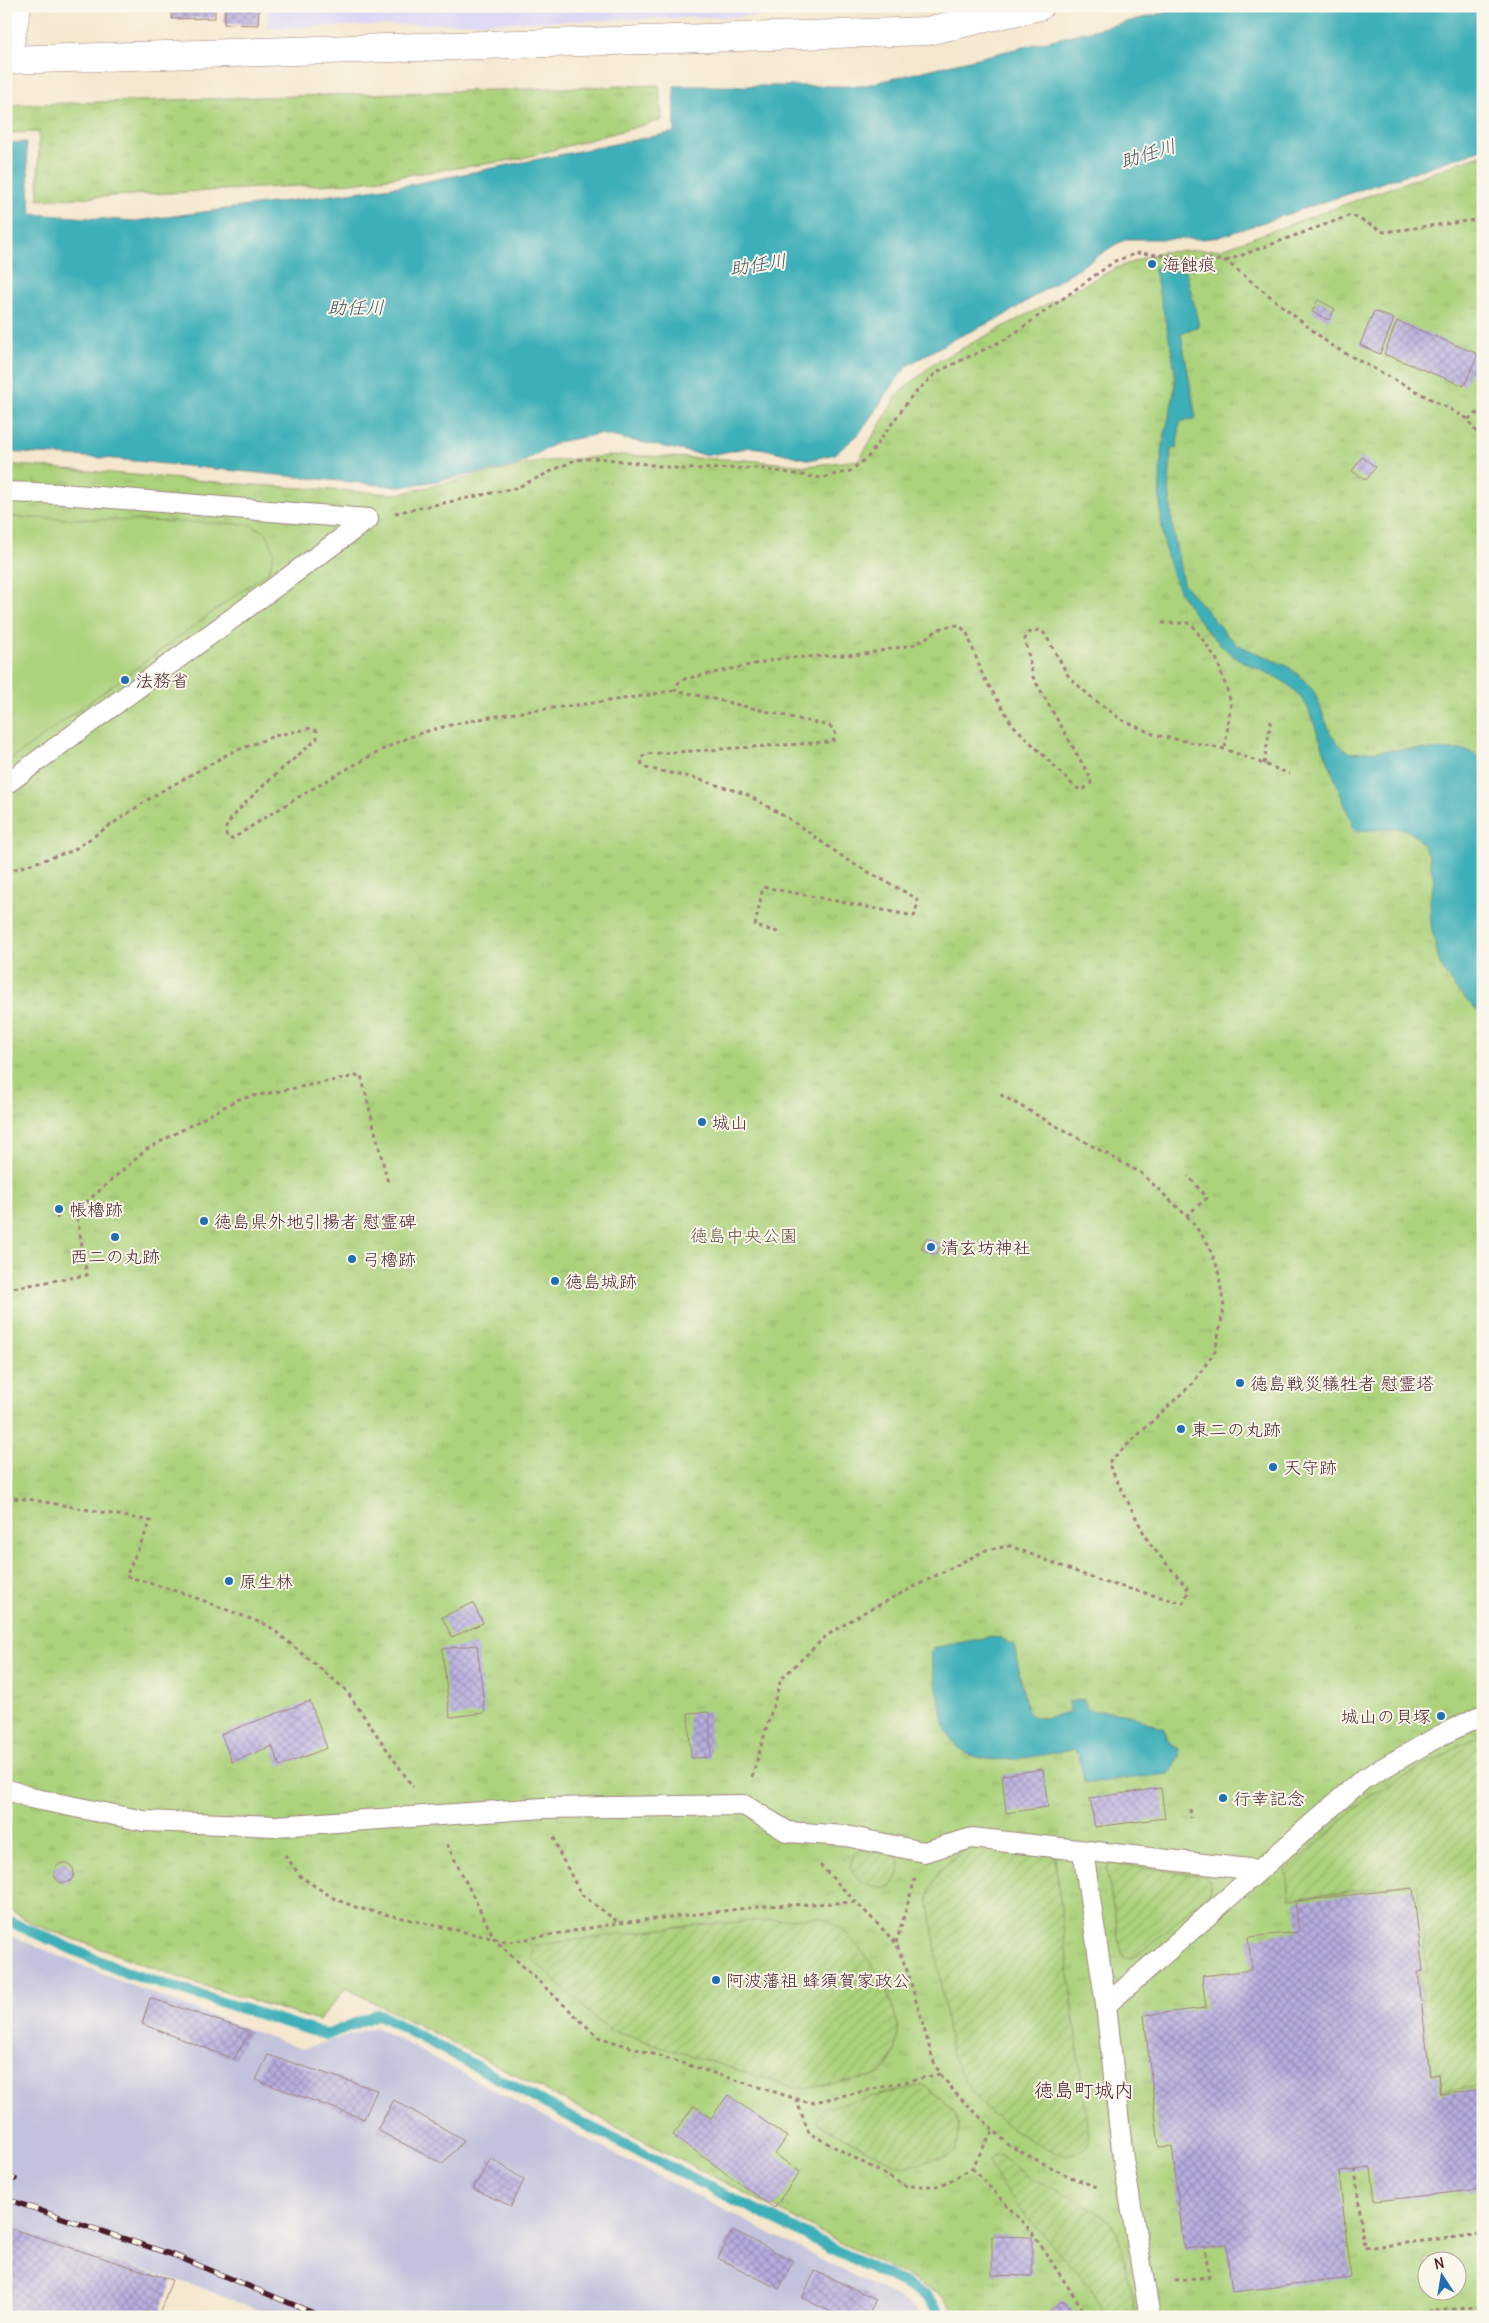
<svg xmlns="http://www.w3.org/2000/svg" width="1489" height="2323" font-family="Delius,'Klee One',sans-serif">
<defs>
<pattern id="park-tufts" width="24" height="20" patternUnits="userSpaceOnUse" patternTransform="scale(1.25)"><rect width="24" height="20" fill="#acd27c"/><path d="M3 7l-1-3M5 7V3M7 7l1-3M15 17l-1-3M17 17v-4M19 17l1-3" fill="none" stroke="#96b46b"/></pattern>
<pattern id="garden-furrows" width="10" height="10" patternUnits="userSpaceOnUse" patternTransform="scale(1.25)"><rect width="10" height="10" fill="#acd27c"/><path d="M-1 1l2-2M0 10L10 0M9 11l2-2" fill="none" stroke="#96b46b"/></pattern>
<pattern id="building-cross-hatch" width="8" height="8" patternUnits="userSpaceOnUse" patternTransform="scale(1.25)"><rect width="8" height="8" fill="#b6addf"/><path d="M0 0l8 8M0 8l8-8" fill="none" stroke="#968cb5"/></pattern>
</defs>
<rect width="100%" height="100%" fill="#fbf7ec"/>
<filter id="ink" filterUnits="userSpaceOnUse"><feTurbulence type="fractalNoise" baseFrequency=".02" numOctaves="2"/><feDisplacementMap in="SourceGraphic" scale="10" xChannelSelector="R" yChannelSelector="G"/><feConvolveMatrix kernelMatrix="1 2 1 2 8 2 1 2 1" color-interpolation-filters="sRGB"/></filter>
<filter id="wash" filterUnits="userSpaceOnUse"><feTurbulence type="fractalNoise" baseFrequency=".0096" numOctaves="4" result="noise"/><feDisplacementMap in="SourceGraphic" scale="20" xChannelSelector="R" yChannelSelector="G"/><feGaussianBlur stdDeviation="1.12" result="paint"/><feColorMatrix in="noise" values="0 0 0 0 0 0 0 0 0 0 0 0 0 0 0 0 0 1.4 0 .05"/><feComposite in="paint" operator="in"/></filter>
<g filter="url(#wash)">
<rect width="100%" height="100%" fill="#f4e7ce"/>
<!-- built -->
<path fill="#dcd6f6" d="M 268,6 L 794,6 L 794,15 L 267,28 Z"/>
<!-- industrial -->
<path fill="#c2c2dc" d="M 6,1934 L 132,1986 L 302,2049 L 375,2027 L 601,2147 L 913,2306 L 921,2317 L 275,2317 L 199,2287 L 6,2227 Z"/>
<!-- park -->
<g fill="url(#park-tufts)" stroke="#7b7854" fill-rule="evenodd">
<path d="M 659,85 L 662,120 L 519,159 L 352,183 L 38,200 L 39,132 L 6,133 L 6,105 Z"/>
<path d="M 1483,154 L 1483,2317 L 959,2317 L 939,2293 L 346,1988 L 319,2021 L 192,1982 L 33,1924 L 6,1907 L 6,464 L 238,484 L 397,494 L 538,462 L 621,455 L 746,460 L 806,466 L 859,460 L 898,394 L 934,363 L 1116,268 L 1161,252 L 1222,249 ZM 1426,2260 L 1456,2260 L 1456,2290 L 1426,2290 Z"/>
</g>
<!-- garden -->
<g fill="url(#garden-furrows)" stroke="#7b7854">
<path d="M 1483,1733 L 1483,2086 L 1442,2091 L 1440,2072 L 1431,2073 L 1419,1973 L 1427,1971 L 1417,1883 L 1289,1899 L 1286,1871 L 1370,1796 Z"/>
<path d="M 974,1847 L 1052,1854 L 1055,1858 L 1089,2142 C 1083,2151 1074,2155 1063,2154 C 1043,2152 995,2119 982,2104 C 969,2089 957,2071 951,2052 L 928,1897 C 938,1868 946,1859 974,1847 Z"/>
<path d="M 860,1849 L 893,1855 L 900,1860 C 901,1871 898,1879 890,1887 C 874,1889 858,1883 850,1867 L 854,1853 Z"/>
<path d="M 1113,1863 L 1201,1875 L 1208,1878 L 1211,1883 L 1208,1895 L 1136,1956 L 1125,1958 L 1122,1953 L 1106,1869 L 1108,1864 Z"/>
<path d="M 817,1917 C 854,1923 899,1999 898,2035 C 897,2051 890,2066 878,2075 L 803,2089 L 795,2088 L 612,2031 L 601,2024 L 533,1960 L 531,1954 L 534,1946 L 538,1945 L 694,1925 Z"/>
<path d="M 922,2085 C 929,2088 933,2092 938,2096 C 958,2113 964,2126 955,2152 L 948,2156 L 906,2167 L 899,2166 L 824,2127 L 817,2122 L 816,2118 L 823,2108 Z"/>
<path d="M 994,2156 L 1001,2156 L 1025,2175 L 1080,2201 L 1112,2222 L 1119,2238 L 1136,2317 L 1105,2317 C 1101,2307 1097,2298 1091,2289 C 1073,2264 990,2185 989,2160 Z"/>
</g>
<!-- pitch -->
<path fill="#acd27c" stroke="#7b7854" d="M 6,517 L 249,524 L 267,533 L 274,552 L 269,571 L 6,763 Z"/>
<!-- water -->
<g fill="#3eafb8" stroke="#446772">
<path d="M 1192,6 L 1483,6 L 1483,149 L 1219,237 L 1203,239 L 1127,239 L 1118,243 L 1002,317 L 954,339 L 910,364 L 901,374 L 858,435 L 835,454 L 810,460 L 765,449 L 750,447 L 711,455 L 700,454 L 599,434 L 558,442 L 515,467 L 401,487 L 104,458 L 6,452 L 6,143 L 26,142 L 31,214 L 135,221 L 408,185 L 675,132 L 674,86 L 862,86 Z"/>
<path d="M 1154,267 L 1186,271 L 1199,326 L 1181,333 L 1196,418 L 1180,422 L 1177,447 L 1171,449 L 1169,487 L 1173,531 L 1183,583 L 1226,634 L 1238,645 L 1287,666 L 1301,677 L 1315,693 L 1331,735 L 1343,749 L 1351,753 L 1406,749 L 1464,750 L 1474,753 L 1483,761 L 1483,1017 L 1455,988 L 1440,965 L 1431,925 L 1430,901 L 1434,881 L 1429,855 L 1416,836 L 1402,828 L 1357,831 L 1353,826 L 1308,708 C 1286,673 1266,676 1235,657 C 1219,646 1196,618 1185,601 C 1158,558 1156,487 1164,438 C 1168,420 1176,393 1175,375 C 1172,342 1160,301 1154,267 Z"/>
<path d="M 988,1637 L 1001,1638 L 1014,1645 L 1027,1711 C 1035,1724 1056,1715 1069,1712 L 1068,1702 L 1084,1699 L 1087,1710 L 1125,1713 L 1164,1729 L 1168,1741 L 1179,1749 C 1180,1759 1175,1768 1168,1774 L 1090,1783 L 1084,1781 L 1079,1755 L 1073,1750 C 1044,1754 995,1767 968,1754 C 957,1749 950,1738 945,1728 L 930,1654 L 933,1648 Z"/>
</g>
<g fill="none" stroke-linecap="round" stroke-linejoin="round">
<!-- stream -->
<path stroke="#3eafb8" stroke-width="11" d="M 6,1920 L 124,1972 L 327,2035 L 378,2014 L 582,2123 L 926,2295 L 942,2317"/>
</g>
<g id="blocks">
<!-- building -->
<g fill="url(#building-cross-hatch)">
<path d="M 172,6 L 215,6 L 215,18 L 172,19 Z"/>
<path d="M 225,7 L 259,8 L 258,25 L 224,24 Z"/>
<path d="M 1318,300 L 1335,309 L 1329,320 L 1312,312 Z"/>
<path d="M 1374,311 L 1394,319 L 1380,354 L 1360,345 Z"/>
<path d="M 1397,321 L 1478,354 L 1464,386 L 1384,354 Z"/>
<path d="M 1362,457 L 1376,467 L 1366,480 L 1352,471 Z"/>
<path d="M 926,1238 L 941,1244 L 936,1255 L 921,1249 Z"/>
<path d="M 473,1603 L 483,1623 L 452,1637 L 442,1617 Z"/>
<path d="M 477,1645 L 485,1713 L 450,1717 L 442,1649 Z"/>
<path d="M 310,1701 L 327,1748 L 280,1766 L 272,1746 L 232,1762 L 221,1734 Z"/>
<path d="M 709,1712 L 711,1757 L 691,1758 L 688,1713 Z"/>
<path d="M 1043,1769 L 1048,1807 L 1006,1813 L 1002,1775 Z"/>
<path d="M 1161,1788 L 1165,1818 L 1095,1827 L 1090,1798 Z"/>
<circle cx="64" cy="1873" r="10"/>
<path d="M 1413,1888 L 1423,1971 L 1418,1972 L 1430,2076 L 1438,2074 L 1440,2094 L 1483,2089 L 1483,2189 L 1375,2201 L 1371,2168 L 1339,2172 L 1351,2278 L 1232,2292 L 1226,2244 L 1184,2249 L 1172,2146 L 1159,2147 L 1144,2015 L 1206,2008 L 1202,1976 L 1252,1970 L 1248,1937 L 1299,1932 L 1295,1901 Z"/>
<path d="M 150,1998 L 250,2031 L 234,2059 L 142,2024 Z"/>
<path d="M 268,2055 L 377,2090 L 364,2119 L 256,2080 Z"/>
<path d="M 728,2095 L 787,2137 L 775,2154 L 800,2172 L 774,2208 L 673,2135 L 694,2106 L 711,2118 Z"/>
<path d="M 394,2100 L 464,2140 L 443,2164 L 377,2130 Z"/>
<path d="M 491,2158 L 524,2180 L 511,2206 L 473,2189 Z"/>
<path d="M 6,2227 L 172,2280 L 159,2314 L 145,2311 L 144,2317 L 6,2317 Z"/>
<path d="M 733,2230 L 793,2261 L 779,2289 L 718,2258 Z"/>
<path d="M 992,2236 L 1032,2237 L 1032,2276 L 992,2275 Z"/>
<path d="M 815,2271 L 876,2299 L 868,2317 L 841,2317 L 802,2298 Z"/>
<path d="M 1063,2300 L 1078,2317 L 1049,2317 L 1046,2314 Z"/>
</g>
</g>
</g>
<g filter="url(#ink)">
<use href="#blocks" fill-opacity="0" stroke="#9f837c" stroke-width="1"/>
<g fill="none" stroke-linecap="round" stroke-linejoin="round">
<defs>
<g id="service">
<path d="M 6,492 L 63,494 L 368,519"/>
<path d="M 6,784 L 368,519"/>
<path d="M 6,1789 L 31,1798 L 144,1821 L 276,1826 L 544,1808 L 744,1805 L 788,1832 L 846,1836 L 924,1852 L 972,1838 L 1258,1870"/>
<path d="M 1083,1851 L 1106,2005 L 1123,2159 L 1150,2317"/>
<path d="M 1106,2005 L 1362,1780 L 1441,1735 L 1483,1715"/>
</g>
<g id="tertiary">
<path d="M 6,60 L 927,31 L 1040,6"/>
<path d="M 7,60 L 17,6"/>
</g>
</defs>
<!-- service casing -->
<use href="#service" stroke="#9f837c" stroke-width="22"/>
<!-- tertiary casing -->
<use href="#tertiary" stroke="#9f837c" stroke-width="29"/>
<!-- path -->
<g stroke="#9f837c" stroke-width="3" stroke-dasharray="4 4" stroke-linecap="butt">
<path d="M 1226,261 L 1351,215 L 1384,232 L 1483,219"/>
<path d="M 1468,419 L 1483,410"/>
<path d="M 395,513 L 516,488 L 575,460 L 599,458 L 683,469 L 757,468 L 821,478 L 850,471 L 868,457 L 911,397 L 937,372 L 1008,338 L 1115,261 L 1138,253 L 1226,261 L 1332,346 L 1468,419 L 1483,442"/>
<path d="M 1162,623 L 1191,623 L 1217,660 L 1231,702 L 1225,749"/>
<path d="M 1264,764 L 1271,721"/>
<path d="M 6,872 L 72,851 L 155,795 L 230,753 L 274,736 L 311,728 L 317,731 L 317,739 C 298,756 233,808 226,828 C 225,832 226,835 228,839 L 232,839 C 270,814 309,790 349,768 C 374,754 400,739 428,731 C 508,708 593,707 675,690"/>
<path d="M 778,932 L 755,926 L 763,887 L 914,916 L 918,903 L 916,898 L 850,862 L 791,820 L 746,794 L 694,778 L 646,768 L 642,764 L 641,758 L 646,754 L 829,742 L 834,740 L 836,736 L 834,729 L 829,726 L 675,690 L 680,680 L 783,658 L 865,654 L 916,644 L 943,627 L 959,625 L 967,633 L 983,676 L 1012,724 L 1076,788 L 1084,789 L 1091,783 L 1090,777 L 1033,677 L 1025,639 L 1028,633 L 1039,630 L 1045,634 L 1069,677 L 1092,698 L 1122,720 L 1155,735 L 1225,749 L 1290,774"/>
<path d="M 1186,1216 L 1207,1198 L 1188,1176"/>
<path d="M 56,1218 L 59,1217"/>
<path d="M 6,1289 L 87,1275 L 76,1211 L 147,1149 L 239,1099 L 361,1075 L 388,1183"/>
<path d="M 6,1498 L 28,1499 L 151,1521 L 126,1576 L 186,1594 L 269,1626 L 345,1689 L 413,1787"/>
<path d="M 752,1777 L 781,1679 L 826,1636 L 861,1614 L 986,1550 L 1010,1546 L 1100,1581 L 1183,1603 L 1189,1590 L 1149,1543 L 1108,1463 L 1193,1383 L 1215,1351 L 1224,1308 L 1218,1269 L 1208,1244 L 1190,1219 L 1141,1173 L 999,1094"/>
<path d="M 1190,1809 L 1191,1818"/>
<path d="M 554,1837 L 559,1852 L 581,1894 L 619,1923"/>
<path d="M 447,1844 L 495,1940 L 598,2037 L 810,2103 L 940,2074"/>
<path d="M 285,1855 L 301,1877 L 335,1899 L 358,1908 L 509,1942 L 619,1923 L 766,1906 L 856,1902"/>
<path d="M 820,1865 L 896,1943 L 908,1973 L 933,2060 L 940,2074 L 958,2096 L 1010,2146 L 1068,2176 L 1097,2187"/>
<path d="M 896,1943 L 915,1879"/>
<path d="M 796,2099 L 809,2133 L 906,2186 L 941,2186 L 972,2168 L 993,2130"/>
<path d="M 972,2168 L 1031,2231 L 1088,2317"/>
<path d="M 1355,2169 L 1364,2248 L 1483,2234"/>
<path d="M 1175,2280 L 1209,2277 L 1205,2247"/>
<path d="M 1380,2317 L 1483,2306"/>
</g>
<!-- service -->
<use href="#service" stroke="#fff" stroke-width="20"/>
<!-- tertiary -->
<use href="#tertiary" stroke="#fff" stroke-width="28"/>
<defs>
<g id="rail">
<path d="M 6,2176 L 15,2179"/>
<path d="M 6,2199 L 176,2256 L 323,2317"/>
</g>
</defs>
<!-- rail casing -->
<use href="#rail" stroke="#4a1f2b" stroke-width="5.5"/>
<!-- rail -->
<use href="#rail" stroke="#fbf7ec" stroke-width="4" stroke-dasharray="11" stroke-linecap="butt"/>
</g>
</g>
<!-- markers -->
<g fill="#1f6fb2" stroke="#fbf7ec" stroke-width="2">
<circle cx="1152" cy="264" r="5"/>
<circle cx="125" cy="680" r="5"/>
<circle cx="702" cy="1122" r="5"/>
<circle cx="59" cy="1209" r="5"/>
<circle cx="204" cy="1221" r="5"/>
<circle cx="115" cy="1237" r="5"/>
<circle cx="931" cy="1247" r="5"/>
<circle cx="352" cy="1259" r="5"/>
<circle cx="555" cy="1281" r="5"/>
<circle cx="1240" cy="1383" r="5"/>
<circle cx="1181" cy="1429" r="5"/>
<circle cx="1273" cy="1467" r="5"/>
<circle cx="229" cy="1581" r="5"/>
<circle cx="1441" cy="1716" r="5"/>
<circle cx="1223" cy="1798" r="5"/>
<circle cx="716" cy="1980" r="5"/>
</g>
<g text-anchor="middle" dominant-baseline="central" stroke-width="4" stroke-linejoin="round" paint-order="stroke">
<!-- poi labels -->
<g font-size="18" fill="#4a1f2b" stroke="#fbf7ec" text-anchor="start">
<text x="1162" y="264">海蝕痕</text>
<text x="135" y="680">法務省</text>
<text x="712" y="1122">城山</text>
<text x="69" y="1209">帳櫓跡</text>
<text x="214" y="1221">徳島県外地引揚者 慰霊碑</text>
<text x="941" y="1247">清玄坊神社</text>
<text x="115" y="1256" text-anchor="middle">西二の丸跡</text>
<text x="362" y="1259">弓櫓跡</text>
<text x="565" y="1281">徳島城跡</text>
<text x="1250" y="1383">徳島戦災犠牲者 慰霊塔</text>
<text x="1191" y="1429">東二の丸跡</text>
<text x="1283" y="1467">天守跡</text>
<text x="239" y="1581">原生林</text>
<text x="1431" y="1716" text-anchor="end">城山の貝塚</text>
<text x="1233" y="1798">行幸記念</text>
<text x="726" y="1980">阿波藩祖 蜂須賀家政公</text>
</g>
<!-- park labels -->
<g font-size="18" fill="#675543" stroke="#fbf7ec">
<text x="744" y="1235">徳島中央公園</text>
</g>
<!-- water labels -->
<g font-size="19" font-style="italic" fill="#455963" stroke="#fbf7ec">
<text transform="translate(1148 153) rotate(-17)">助任川</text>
<text transform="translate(758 264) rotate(-8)">助任川</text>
<text x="356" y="307">助任川</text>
</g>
<!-- quarter labels -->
<g font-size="20" fill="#4a1f2b" stroke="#fbf7ec">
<text x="1084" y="2089">徳島町城内</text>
</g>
</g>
<!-- margin -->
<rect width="1489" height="2323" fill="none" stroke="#fbf7ec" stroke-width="25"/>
<!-- north arrow -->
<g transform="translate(1442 2276) rotate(348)"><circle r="24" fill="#fbf7ec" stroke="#b4a19f"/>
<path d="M0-4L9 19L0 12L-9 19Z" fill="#1f6fb2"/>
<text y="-8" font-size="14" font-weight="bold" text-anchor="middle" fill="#4a1f2b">N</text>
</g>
</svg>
